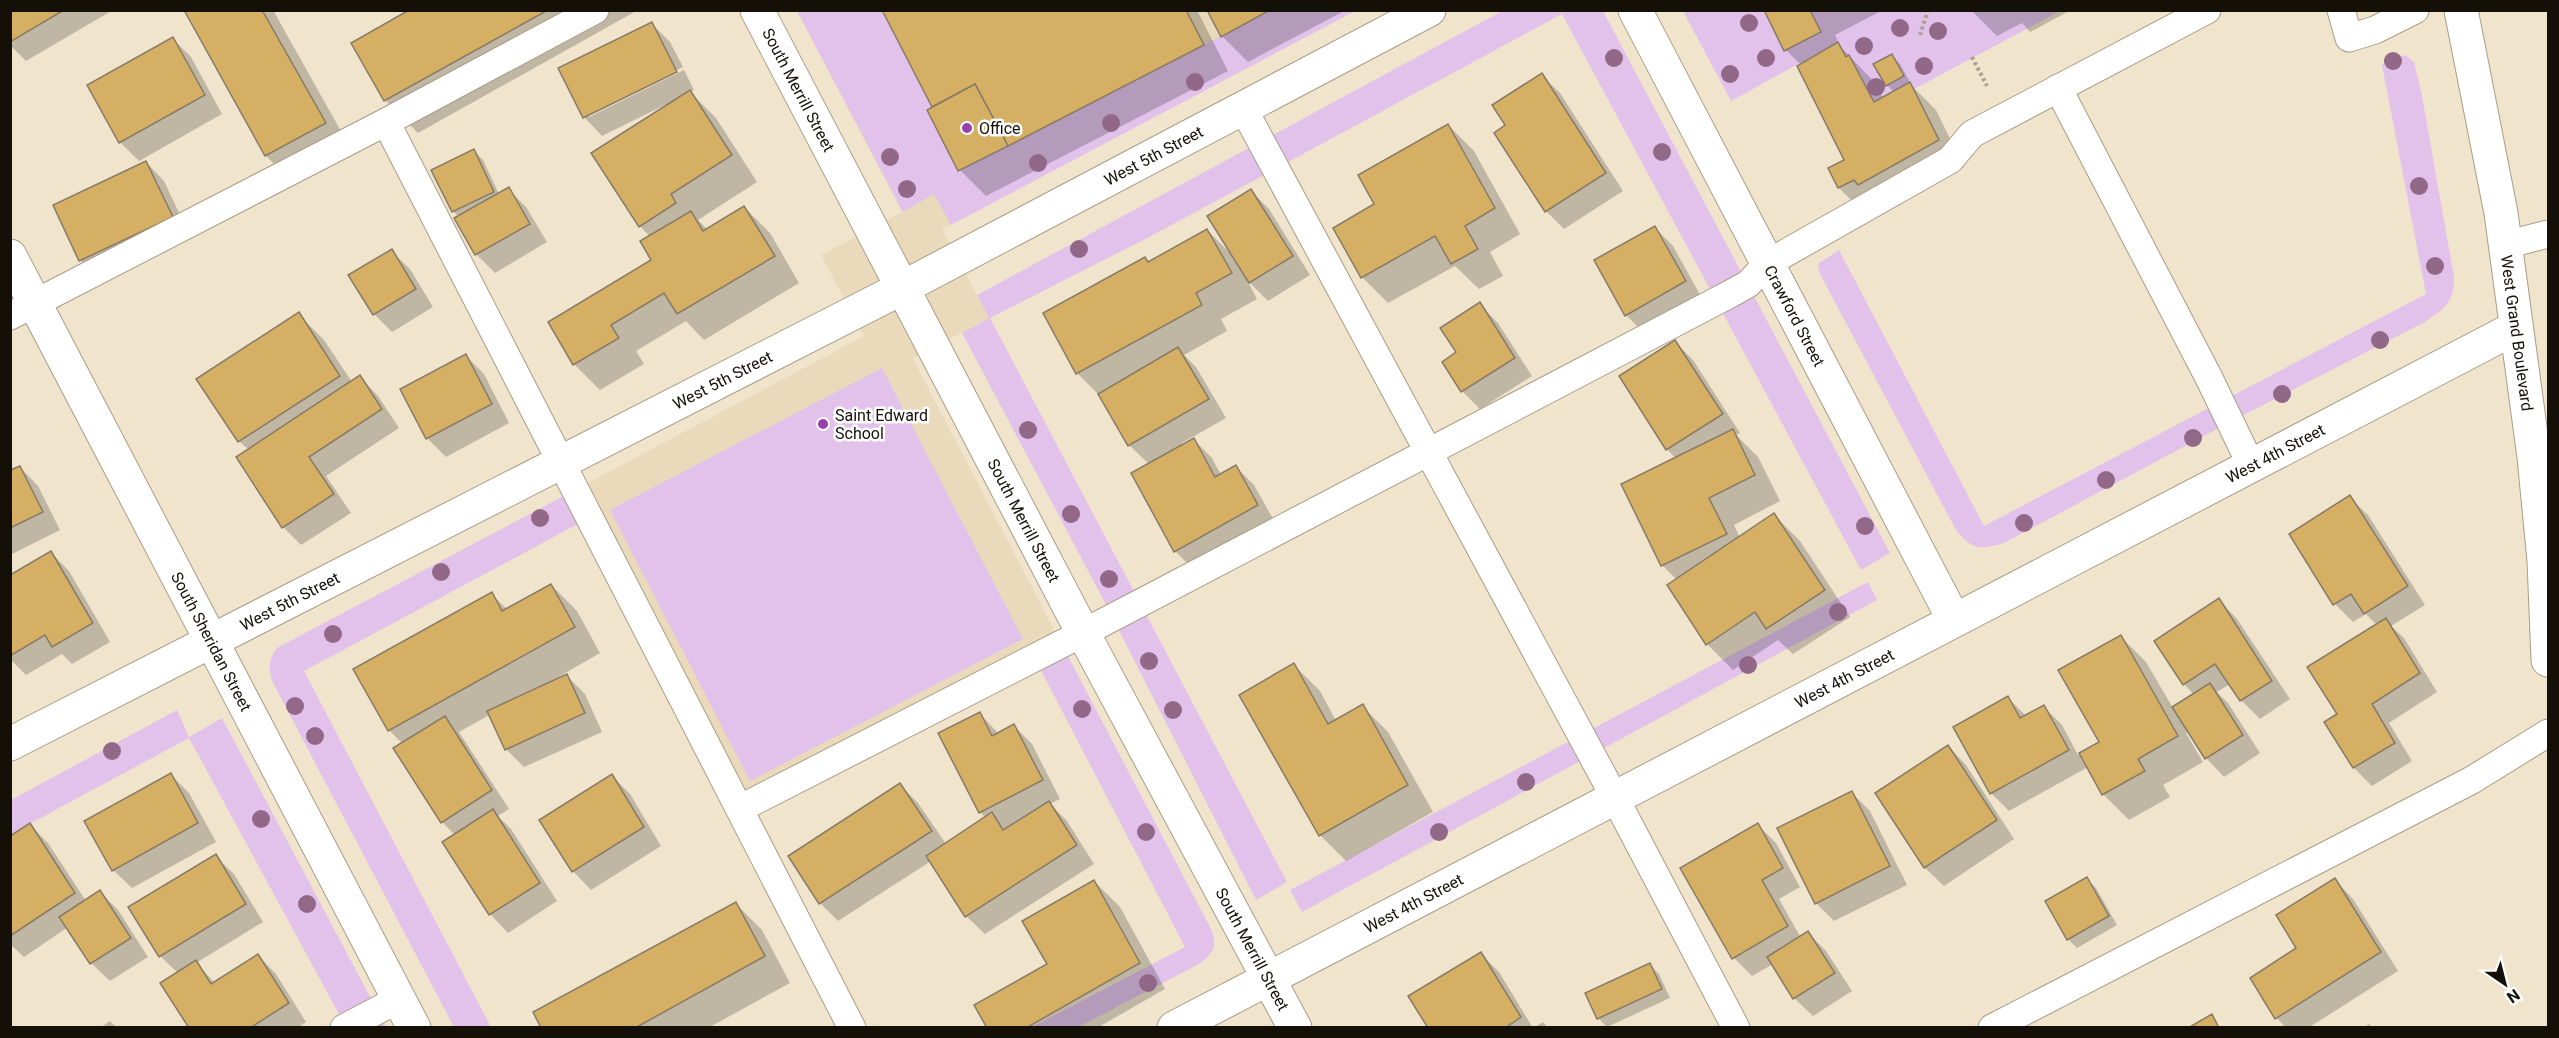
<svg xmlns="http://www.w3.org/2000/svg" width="2559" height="1038" font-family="Roboto,sans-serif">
<rect width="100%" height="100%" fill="#f1e4cd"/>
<!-- built -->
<path fill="#eadabb" d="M 797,11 L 1355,11 L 942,229 L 989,318 L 913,359 L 1061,643 L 741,808 L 575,490 L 864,336 L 821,255 L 902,212 Z"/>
<!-- green -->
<g fill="#e2c2ea">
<path d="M 1560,10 L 1562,13 L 1566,11 L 1603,11 L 1890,553 L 1861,570 L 1562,14 L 1151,236 L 990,318 L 1287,882 L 1256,900 L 1102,597 L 962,333 L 989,318 L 977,295 L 1502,11 Z"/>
<path d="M 797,11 L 882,11 L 932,107 L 927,110 L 958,170 L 1270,11 L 1355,11 L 951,225 L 934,194 L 903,212 Z"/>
<path d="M 1683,11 L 2060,11 L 1914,89 L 1910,82 L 1874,102 L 1849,55 L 1846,57 L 1838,42 L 1731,101 Z"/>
<path d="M 2405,55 L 2414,62 L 2422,96 L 2454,277 C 2454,303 2445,308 2425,322 L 2230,422 L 2004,543 C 1979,550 1972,550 1956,530 L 1820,274 L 1818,264 L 1839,250 L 1984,526 L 2426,294 L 2382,65 L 2385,60 Z"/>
<path d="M 882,368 L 1023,639 L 750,781 L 610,510 Z"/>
<path d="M 575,490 L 589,518 L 304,671 L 491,1027 L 454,1027 L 272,681 C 269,668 268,660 277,648 Z"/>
<path d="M 1868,582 L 1877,600 L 1302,912 L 1290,890 Z"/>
<path d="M 1061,643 L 1211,929 C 1219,947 1211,956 1197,965 L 1078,1027 L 1030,1028 L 1185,947 L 1034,657 Z"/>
<path d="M 177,710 L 189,737 L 222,718 L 386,1027 L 346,1027 L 189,738 L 11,834 L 11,800 Z"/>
</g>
<!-- shadow -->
<g fill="#0003">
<path d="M 10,10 L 113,10 L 26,61 L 10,45 Z"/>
<path d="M 186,10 L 273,10 L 351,149 L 292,182 L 266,156 Z"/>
<path d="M 412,10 L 638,10 L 418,133 L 385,100 L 353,43 Z"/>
<path d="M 883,10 L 1197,10 L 1228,71 L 986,196 L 960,170 L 934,108 Z"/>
<path d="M 1209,10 L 1346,10 L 1248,62 L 1222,36 Z"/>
<path d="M 1765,10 L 1883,10 L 1835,35 L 1840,46 L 1875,83 L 1883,98 L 1894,92 L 1887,85 L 1891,55 L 1900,64 L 1912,86 L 1936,110 L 1964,167 L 1885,210 L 1865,214 L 1839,188 L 1830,169 L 1846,160 L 1801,65 L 1786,50 Z"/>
<path d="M 1971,10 L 2071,10 L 2030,32 L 2022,23 L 1997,36 Z"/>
<path d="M 651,23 L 670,42 L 683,67 L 589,113 L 589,117 L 684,70 L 694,90 L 690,92 L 716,118 L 757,182 L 698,220 L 708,230 L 744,207 L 770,233 L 799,283 L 704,340 L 686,321 L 636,351 L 644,364 L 600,390 L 574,364 L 653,260 L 650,237 L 640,226 L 670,105 L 669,103 L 602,136 L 584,117 L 560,68 Z"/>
<path d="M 173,39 L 191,57 L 222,114 L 139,161 L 121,143 L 89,85 Z"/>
<path d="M 1541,75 L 1560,93 L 1623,191 L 1564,229 L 1546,211 L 1507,125 Z"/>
<path d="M 1448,125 L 1474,151 L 1520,234 L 1490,252 L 1503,276 L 1479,289 L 1455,266 L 1388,303 L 1362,277 L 1376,205 Z"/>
<path d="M 474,151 L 483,160 L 499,194 L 508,189 L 526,207 L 547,242 L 495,273 L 476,254 L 456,219 L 459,217 L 453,211 Z"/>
<path d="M 146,162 L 164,181 L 190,236 L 99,279 L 81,261 L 55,206 Z"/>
<path d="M 1251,191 L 1269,209 L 1310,275 L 1268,301 L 1247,280 L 1257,299 L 1221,319 L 1227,331 L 1184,355 L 1196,367 L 1226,418 L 1182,443 L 1184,446 L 1194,440 L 1212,458 L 1221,475 L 1236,467 L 1254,485 L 1276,524 L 1193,569 L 1175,551 L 1149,464 L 1129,445 L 1102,398 L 1078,374 L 1045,313 L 1145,259 L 1149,263 L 1207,230 L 1232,255 Z"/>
<path d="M 1655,228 L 1673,246 L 1703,300 L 1644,333 L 1626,315 Z"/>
<path d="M 391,251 L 410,269 L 433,307 L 392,332 L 374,314 Z"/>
<path d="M 1479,304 L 1498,323 L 1532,376 L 1480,409 L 1462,391 L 1458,353 Z"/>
<path d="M 298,314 L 324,340 L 352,382 L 360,377 L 378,396 L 399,428 L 326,476 L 351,513 L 301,545 L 283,527 L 249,450 L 239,441 L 198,379 Z"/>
<path d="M 1675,342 L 1693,360 L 1740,433 L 1736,435 L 1758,457 L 1780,501 L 1734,525 L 1740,538 L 1774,515 L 1800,541 L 1850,617 L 1793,654 L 1778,640 L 1733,670 L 1707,644 L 1677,580 L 1662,565 L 1676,459 L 1667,449 L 1621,377 Z"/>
<path d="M 466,356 L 484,374 L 509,423 L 446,457 L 427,438 L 402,390 Z"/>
<path d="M 20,467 L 38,486 L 60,530 L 10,555 L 10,472 Z"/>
<path d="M 2349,497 L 2368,515 L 2425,605 L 2391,626 L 2404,638 L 2437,692 L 2389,723 L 2412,761 L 2372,786 L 2354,768 L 2326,722 L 2339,714 L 2377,625 L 2366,614 L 2353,622 L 2335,604 Z"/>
<path d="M 51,553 L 69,571 L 110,642 L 72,664 L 62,654 L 26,675 L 10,659 L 10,576 Z"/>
<path d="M 551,585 L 577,611 L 600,653 L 553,680 L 554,682 L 567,676 L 585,694 L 602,732 L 524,767 L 506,749 L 491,714 L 459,732 L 509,809 L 498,816 L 511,829 L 557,901 L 508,933 L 490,914 L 444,842 L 455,835 L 442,822 L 403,744 L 389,730 L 491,594 L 507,609 Z"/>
<path d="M 2219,600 L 2237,619 L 2290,699 L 2260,719 L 2241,700 L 2230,684 L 2217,692 L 2228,703 L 2260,753 L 2224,777 L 2206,758 L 2189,731 L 2186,733 L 2203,762 L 2163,785 L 2170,797 L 2129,820 L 2103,794 L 2088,767 L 2009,811 L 1991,793 L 2008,698 L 2026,716 L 2044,707 L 2062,725 L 2078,755 L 2101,742 L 2120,636 L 2146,662 L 2173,708 L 2194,695 L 2184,684 Z"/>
<path d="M 1294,665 L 1320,691 L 1336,721 L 1362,706 L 1388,732 L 1433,812 L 1346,861 L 1320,835 Z"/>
<path d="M 980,714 L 999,734 L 1014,726 L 1032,744 L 1060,799 L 1050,804 L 1067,821 L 1094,864 L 985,934 L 966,916 L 931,861 L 838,921 L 820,903 L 900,785 L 918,803 L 946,844 L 986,818 L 980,812 Z"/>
<path d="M 1948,746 L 1966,765 L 2014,839 L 1944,886 L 1925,868 L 1877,793 Z"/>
<path d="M 171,775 L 189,793 L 216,842 L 132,888 L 113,870 Z"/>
<path d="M 612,776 L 630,794 L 661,846 L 591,890 L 573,871 Z"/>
<path d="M 1852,793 L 1870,811 L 1907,885 L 1834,921 L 1816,903 Z"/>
<path d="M 30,825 L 48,843 L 86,901 L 100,892 L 118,910 L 148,957 L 110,981 L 91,963 L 68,927 L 24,957 L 10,944 L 10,838 Z"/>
<path d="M 1758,825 L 1776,843 L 1800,887 L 1779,899 L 1801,938 L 1808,933 L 1826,951 L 1852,991 L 1813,1016 L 1794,998 L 1773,964 L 1752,976 L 1734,958 Z"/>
<path d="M 215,856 L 234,874 L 263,922 L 196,963 L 215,983 L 258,956 L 276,974 L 306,1022 L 297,1028 L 191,1028 L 178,973 L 160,956 Z"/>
<path d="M 2087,879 L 2096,888 L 2117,925 L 2077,948 L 2068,939 Z"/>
<path d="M 2335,880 L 2353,899 L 2398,971 L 2308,1028 L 2286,1028 L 2277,1018 L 2298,948 Z"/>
<path d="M 1094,881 L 1120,907 L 1165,989 L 1097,1028 L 988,1028 L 1049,964 Z"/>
<path d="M 736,904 L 762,930 L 790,983 L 708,1028 L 543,1028 Z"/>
<path d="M 1481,954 L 1499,972 L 1533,1028 L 1430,1028 Z"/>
<path d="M 1650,965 L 1659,974 L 1670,998 L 1607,1027 L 1598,1018 Z"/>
<path d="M 110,1021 L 117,1028 L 100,1028 Z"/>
<path d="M 1543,1022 L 1548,1028 L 1533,1028 Z"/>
<path d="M 2369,1024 L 2372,1028 L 2362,1028 Z"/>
</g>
<!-- building -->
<g fill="#d5af63" stroke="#877b66" stroke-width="1.5">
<path d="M 10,10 L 64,10 L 10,42 Z"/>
<path d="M 184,10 L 262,10 L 326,123 L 265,156 Z"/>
<path d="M 409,10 L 548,10 L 384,101 L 351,43 Z"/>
<path d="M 882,10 L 1186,10 L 1204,45 L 1008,146 L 975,84 L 932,107 Z"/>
<path d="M 1207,10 L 1270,10 L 1221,37 Z"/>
<path d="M 1764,10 L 1810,10 L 1821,32 L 1784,51 Z"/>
<path d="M 652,22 L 677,72 L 583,118 L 558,68 Z"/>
<path d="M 173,37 L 205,95 L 119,143 L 87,85 Z"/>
<path d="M 1838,42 L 1846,57 L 1849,55 L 1874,102 L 1910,82 L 1939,140 L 1858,185 L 1854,180 L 1838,188 L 1828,168 L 1844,160 L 1797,66 Z"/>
<path d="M 1892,54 L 1904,76 L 1886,86 L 1873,64 Z"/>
<path d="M 1542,73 L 1606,173 L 1545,212 L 1494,133 L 1505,125 L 1492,105 Z"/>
<path d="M 975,84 L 1008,146 L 958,171 L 927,110 Z"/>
<path d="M 690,90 L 732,155 L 671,194 L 676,203 L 639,227 L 591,153 Z"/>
<path d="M 1448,124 L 1495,208 L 1465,226 L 1478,249 L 1451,264 L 1435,236 L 1361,278 L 1333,228 L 1374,204 L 1358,175 Z"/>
<path d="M 474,149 L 494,192 L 452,212 L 431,170 Z"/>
<path d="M 146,161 L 173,217 L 79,261 L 53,205 Z"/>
<path d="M 509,187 L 530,224 L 475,255 L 454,218 Z"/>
<path d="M 1251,189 L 1293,256 L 1249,283 L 1207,216 Z"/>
<path d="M 744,206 L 775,256 L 677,314 L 664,293 L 611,325 L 619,338 L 573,365 L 548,322 L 651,260 L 640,241 L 691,211 L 703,231 Z"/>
<path d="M 1655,226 L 1686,281 L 1625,316 L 1594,260 Z"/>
<path d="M 1207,229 L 1232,273 L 1196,293 L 1202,305 L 1076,374 L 1043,313 L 1145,257 L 1148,262 Z"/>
<path d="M 392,249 L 416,289 L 373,315 L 348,275 Z"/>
<path d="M 1480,302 L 1515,358 L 1461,392 L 1442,362 L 1456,352 L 1440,328 Z"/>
<path d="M 299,312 L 340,376 L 238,442 L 196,379 Z"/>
<path d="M 1675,340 L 1723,414 L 1666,450 L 1619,376 Z"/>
<path d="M 1178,347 L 1209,399 L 1128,446 L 1098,394 Z"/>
<path d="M 466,354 L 492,404 L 426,439 L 400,389 Z"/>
<path d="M 360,375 L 382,409 L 309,457 L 334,494 L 282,528 L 236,457 Z"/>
<path d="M 1733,429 L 1755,475 L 1709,498 L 1727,534 L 1661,566 L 1621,484 Z"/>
<path d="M 1194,438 L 1215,477 L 1236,465 L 1258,505 L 1174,552 L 1131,473 Z"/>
<path d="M 20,466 L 43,512 L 10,528 L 10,470 Z"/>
<path d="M 2350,495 L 2408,586 L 2364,614 L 2351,594 L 2333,605 L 2289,534 Z"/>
<path d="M 1774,513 L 1825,590 L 1766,629 L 1755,612 L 1706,645 L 1667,585 Z"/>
<path d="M 51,551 L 93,623 L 52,647 L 45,635 L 10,656 L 10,575 Z"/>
<path d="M 551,584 L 575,627 L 388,731 L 353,669 L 492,592 L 502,611 Z"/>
<path d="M 2219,598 L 2272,681 L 2240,701 L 2215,664 L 2183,685 L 2154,641 Z"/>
<path d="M 2386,618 L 2420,673 L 2372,704 L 2395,743 L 2353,768 L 2324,722 L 2337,714 L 2307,667 Z"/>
<path d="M 2121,635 L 2178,736 L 2138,759 L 2145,771 L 2102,795 L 2079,753 L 2099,742 L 2058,670 Z"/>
<path d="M 1294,663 L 1328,724 L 1363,704 L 1408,785 L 1319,836 L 1239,695 Z"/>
<path d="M 567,674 L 585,713 L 505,750 L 487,711 Z"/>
<path d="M 2210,683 L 2243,735 L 2205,759 L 2172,707 Z"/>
<path d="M 2008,696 L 2020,718 L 2044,705 L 2069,750 L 1990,794 L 1953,727 Z"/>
<path d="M 980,712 L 992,736 L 1014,724 L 1043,780 L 979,813 L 938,733 Z"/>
<path d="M 445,716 L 492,790 L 441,823 L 393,748 Z"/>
<path d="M 1948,745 L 1997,820 L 1924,868 L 1875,793 Z"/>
<path d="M 171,773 L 198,823 L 112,871 L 84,821 Z"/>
<path d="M 612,774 L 644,827 L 572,872 L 539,820 Z"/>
<path d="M 900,783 L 932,831 L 819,904 L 788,856 Z"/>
<path d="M 1852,791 L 1890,866 L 1815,904 L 1777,828 Z"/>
<path d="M 1049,801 L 1077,845 L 965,917 L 926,856 L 992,812 L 1003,830 Z"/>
<path d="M 493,809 L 540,883 L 489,915 L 442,842 Z"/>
<path d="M 30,823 L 75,893 L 10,936 L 10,836 Z"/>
<path d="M 1758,823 L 1783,868 L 1762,880 L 1788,926 L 1732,959 L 1680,868 Z"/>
<path d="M 216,854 L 246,904 L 159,957 L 128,907 Z"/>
<path d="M 2087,877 L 2109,916 L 2067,940 L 2045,901 Z"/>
<path d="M 2335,878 L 2381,952 L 2275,1019 L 2250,978 L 2296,948 L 2276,915 Z"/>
<path d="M 1094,880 L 1140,963 L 1026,1028 L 987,1028 L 974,1005 L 1047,964 L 1022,921 Z"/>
<path d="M 100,890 L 131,938 L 90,964 L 59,917 Z"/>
<path d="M 736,902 L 765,956 L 635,1028 L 541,1028 L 533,1012 Z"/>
<path d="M 1808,931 L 1835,973 L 1793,999 L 1767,957 Z"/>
<path d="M 1481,952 L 1521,1017 L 1505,1028 L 1428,1028 L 1408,996 Z"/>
<path d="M 258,954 L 289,1003 L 250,1028 L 189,1028 L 160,983 L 196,960 L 211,984 Z"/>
<path d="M 1650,963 L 1662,989 L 1597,1019 L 1585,993 Z"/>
<path d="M 2212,1014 L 2219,1028 L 2188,1028 Z"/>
</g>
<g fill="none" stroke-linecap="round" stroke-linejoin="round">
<defs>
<g id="service">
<path d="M 2341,10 L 2349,38 L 2375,30 L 2415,10"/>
<path d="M 2058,88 L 2209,378 L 2251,465"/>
<path d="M 1243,108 L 1615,798 L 1736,1028"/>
<path d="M 386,122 L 852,1028"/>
<path d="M 2505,245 L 2548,234"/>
<path d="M 10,316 L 386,122 L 595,10"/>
<path d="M 741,808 L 1083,633 L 1730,294 L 1748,284 L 1768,263 L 1950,160 L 1972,134 L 2207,10"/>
<path d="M 344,1028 L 399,999"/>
<path d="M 1992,1028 L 2472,780 L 2548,733"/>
</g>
<g id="minor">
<path id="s1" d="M 757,10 L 1083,633 L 1295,1028"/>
<path id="s2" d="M 1635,10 L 1954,620"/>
<path id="s3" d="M 10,256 L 414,1028"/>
<path id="s4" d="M 10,744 L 902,288 L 1429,10"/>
<path id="s5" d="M 1174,1028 L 2515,328"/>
</g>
<g id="primary">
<path id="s6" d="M 2461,10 L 2501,213 L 2534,457 L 2544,561 L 2548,660"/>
</g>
</defs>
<!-- service casing -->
<use href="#service" stroke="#a99d87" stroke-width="29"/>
<!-- minor casing -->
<use href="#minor" stroke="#a99d87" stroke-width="35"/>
<!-- primary casing -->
<use href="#primary" stroke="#a99d87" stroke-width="35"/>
<!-- path -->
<g stroke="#aba18e" stroke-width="4" stroke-dasharray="3 3" stroke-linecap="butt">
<path d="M 1920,35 L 1928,10"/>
<path d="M 1972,57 L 1987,86"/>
</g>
<!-- service -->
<use href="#service" stroke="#fff" stroke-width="27"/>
<!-- minor -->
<use href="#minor" stroke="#fff" stroke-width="33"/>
<!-- primary -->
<use href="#primary" stroke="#fff" stroke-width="33"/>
</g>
<!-- trees -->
<g fill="#926889">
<circle cx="1749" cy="23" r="9"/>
<circle cx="1900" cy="28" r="9"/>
<circle cx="1938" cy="31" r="9"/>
<circle cx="1864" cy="46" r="9"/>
<circle cx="1614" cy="58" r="9"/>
<circle cx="1766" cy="58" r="9"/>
<circle cx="2393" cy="61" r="9"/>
<circle cx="1924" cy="66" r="9"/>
<circle cx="1730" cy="74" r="9"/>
<circle cx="1195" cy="82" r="9"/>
<circle cx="1876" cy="87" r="9"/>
<circle cx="1111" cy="123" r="9"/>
<circle cx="1662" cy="152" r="9"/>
<circle cx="890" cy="157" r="9"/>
<circle cx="1038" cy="163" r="9"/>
<circle cx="2419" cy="186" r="9"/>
<circle cx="907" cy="189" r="9"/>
<circle cx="1079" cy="249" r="9"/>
<circle cx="2435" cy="266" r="9"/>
<circle cx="2380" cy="340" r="9"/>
<circle cx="2282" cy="394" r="9"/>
<circle cx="1028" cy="430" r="9"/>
<circle cx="2193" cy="438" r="9"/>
<circle cx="2106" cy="480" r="9"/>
<circle cx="1071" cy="514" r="9"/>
<circle cx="540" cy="518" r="9"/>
<circle cx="2024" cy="523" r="9"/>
<circle cx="1865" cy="526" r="9"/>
<circle cx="441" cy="572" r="9"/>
<circle cx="1109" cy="579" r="9"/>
<circle cx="1838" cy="612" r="9"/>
<circle cx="333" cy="634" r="9"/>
<circle cx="1149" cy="661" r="9"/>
<circle cx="1748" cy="665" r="9"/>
<circle cx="295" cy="706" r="9"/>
<circle cx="1082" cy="709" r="9"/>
<circle cx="1173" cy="710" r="9"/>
<circle cx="315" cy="736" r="9"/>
<circle cx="112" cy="751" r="9"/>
<circle cx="1526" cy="782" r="9"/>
<circle cx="261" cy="819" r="9"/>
<circle cx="1146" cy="832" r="9"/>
<circle cx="1439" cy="832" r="9"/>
<circle cx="307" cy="904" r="9"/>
<circle cx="1148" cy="983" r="9"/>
</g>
<!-- markers -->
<g fill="#9940ac" stroke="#fff" stroke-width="2">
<circle cx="967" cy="128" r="6"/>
<circle cx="823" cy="424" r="6"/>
</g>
<g text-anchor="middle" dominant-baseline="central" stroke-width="5" stroke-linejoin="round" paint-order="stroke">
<!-- street labels -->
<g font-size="16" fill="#141008" stroke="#fff">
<text stroke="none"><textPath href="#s1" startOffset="90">South Merrill Street</textPath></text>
<text stroke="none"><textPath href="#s4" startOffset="1286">West 5th Street</textPath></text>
<text stroke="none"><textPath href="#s2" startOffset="345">Crawford Street</textPath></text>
<text stroke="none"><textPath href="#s6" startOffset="328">West Grand Boulevard</textPath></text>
<text stroke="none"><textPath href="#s4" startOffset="800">West 5th Street</textPath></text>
<text stroke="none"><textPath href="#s5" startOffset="1242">West 4th Street</textPath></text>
<text stroke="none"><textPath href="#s1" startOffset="576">South Merrill Street</textPath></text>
<text stroke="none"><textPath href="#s4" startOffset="314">West 5th Street</textPath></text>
<text stroke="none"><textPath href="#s3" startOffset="435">South Sheridan Street</textPath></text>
<text stroke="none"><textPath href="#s5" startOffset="756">West 4th Street</textPath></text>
<text stroke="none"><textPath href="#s5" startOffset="270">West 4th Street</textPath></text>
<text stroke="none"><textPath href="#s1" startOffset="1062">South Merrill Street</textPath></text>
</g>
<!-- poi labels -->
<g font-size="16" fill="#141008" stroke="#fff" text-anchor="start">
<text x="979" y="128">Office</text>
<text x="835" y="415">Saint Edward<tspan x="835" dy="18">School</tspan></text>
</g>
</g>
<!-- border -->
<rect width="2559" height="1038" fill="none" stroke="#141008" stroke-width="24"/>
<!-- north arrow -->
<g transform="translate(2505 984) rotate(145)" stroke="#ffffff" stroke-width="4.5" paint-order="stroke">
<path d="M0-4.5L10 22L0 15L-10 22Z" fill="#141008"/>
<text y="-9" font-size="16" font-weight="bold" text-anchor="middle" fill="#141008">N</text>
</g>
</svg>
